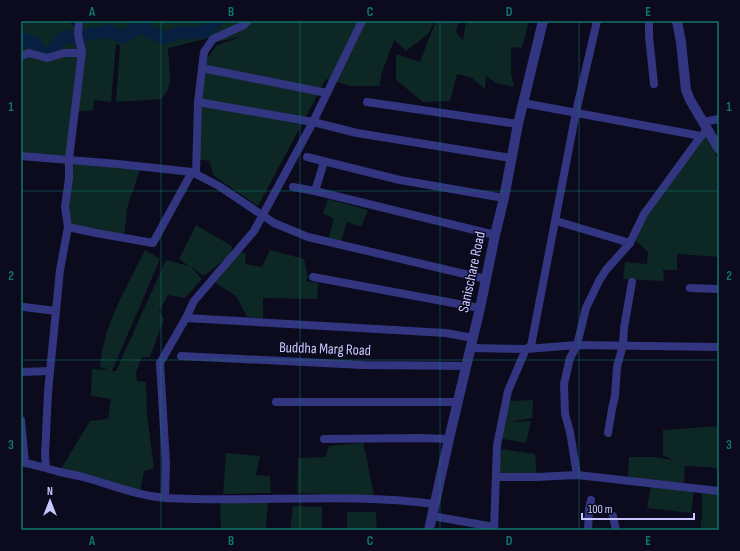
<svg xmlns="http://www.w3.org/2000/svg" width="740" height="551" font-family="'Sofia Sans Condensed',sans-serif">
<rect width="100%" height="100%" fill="#0c0a1d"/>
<!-- green -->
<g fill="#0d2725">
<path d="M 24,21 L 67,21 L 78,28 L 79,21 L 435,21 L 428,34 L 406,51 L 394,40 L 381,75 L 380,86 L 351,86 L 326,79 L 258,206 L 214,176 L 209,161 L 196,159 L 202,65 L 217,45 L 244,36 L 212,43 L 209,38 L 168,48 L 170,80 L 168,90 L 161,99 L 116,102 L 120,45 L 116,44 L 111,102 L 94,100 L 93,110 L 75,112 L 69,159 L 141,166 L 127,209 L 124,238 L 68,227 L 69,159 L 21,156 L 22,38 Z"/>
<path d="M 436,21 L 459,21 L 456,32 L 463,40 L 466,21 L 529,21 L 522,48 L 511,47 L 511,74 L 514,87 L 496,83 L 486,76 L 485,89 L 472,78 L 457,74 L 450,101 L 423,102 L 396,80 L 396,54 L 420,62 Z"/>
<path d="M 705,135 L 710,140 L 719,163 L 719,257 L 677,254 L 677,270 L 663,270 L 664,281 L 623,279 L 625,262 L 647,264 L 648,252 L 636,241 L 643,223 L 701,137 Z"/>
<path d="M 328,199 L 368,210 L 361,227 L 347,222 L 340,245 L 328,239 L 334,219 L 323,213 Z"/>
<path d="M 196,225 L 232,246 L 230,254 L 235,249 L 246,254 L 245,264 L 262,267 L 270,250 L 304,259 L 308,277 L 306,281 L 318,283 L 317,299 L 263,298 L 263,319 L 247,317 L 236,296 L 208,278 L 225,259 L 204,276 L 191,267 L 202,279 L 185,298 L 168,295 L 159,311 L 164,319 L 150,357 L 142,357 L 136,372 L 137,381 L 146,382 L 147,415 L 154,468 L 144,471 L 140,494 L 59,472 L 90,421 L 108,419 L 111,399 L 91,396 L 92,369 L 109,370 L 100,367 C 103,325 127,287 145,250 L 160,259 L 112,371 L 116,371 L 166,260 L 189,266 L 179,259 Z"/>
<path d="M 533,400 L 532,418 L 509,422 L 531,421 L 526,443 L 498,438 L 506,401 Z"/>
<path d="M 719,426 L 719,469 L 709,467 L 685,466 L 684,483 L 628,477 L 629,457 L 653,457 L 673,460 L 663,455 L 663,430 Z"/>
<path d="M 363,443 C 368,461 370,478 374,496 L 297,493 L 298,458 L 325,457 L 329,446 Z"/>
<path d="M 502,449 L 535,454 L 537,477 L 496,477 Z"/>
<path d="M 226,453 L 260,456 L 256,475 L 270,476 L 271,493 L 223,494 Z"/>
<path d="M 651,486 L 694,491 L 691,513 L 647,508 Z"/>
<path d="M 702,492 L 719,493 L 719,530 L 700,530 L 702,515 Z"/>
<path d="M 268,499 L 266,530 L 221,530 L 220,500 Z"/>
<path d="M 293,506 L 322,507 L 322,530 L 290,530 Z"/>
<path d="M 347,512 L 376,512 L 377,530 L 347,530 Z"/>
</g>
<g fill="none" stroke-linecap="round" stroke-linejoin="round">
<!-- river -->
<path stroke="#08203f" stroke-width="13" d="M 21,39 L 35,43 L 37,49 L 47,55 L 56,47 L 62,38 L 110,31 L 123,37 L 142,25 L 149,31 L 164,38 C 169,37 174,34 179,33 C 195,30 202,39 216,21"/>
<!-- minor -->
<g stroke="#32357f" stroke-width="8">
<path d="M 649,21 L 649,36 L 654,84"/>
<path d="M 21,56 L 29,53 L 47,58 L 64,53 L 82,53"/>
<path d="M 202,68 L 327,93"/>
<path d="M 198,102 L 313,122 L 357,133 L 511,158"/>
<path d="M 367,102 L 518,124"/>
<path d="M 523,103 L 701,136"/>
<path d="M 703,122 L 719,119"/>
<path d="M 21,156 L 118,164 L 192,172 L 219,186 L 274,223 L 308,237 L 486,279"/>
<path d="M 307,157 L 400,180 L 504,198"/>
<path d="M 196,173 L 198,102 L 204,52 L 213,39 L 244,25 L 248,21"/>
<path d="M 293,187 L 315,191 L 495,235"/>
<path d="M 315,191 L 324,162"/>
<path d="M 556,221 L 630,243"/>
<path d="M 68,227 L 96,233 L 153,243 L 192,172"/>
<path d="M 313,277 L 480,308"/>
<path d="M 690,288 L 719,289"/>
<path d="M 24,307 L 56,311"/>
<path d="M 186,318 L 446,333 L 473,338"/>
<path d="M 470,348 L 526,349 L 508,391 L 497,445 L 494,530"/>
<path d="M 526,349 L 531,346 L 576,112 L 597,21"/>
<path d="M 526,349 L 577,345 L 719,347"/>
<path d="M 181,356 L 363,365 L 467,366"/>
<path d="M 21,372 L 50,371"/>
<path d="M 276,402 L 457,402"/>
<path d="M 21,420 L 25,463 C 37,465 48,469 60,472 C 70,474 80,476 90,479 C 115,486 139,496 166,498 C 255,503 346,492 435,504"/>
<path d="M 608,433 L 612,409 L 615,396 L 617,367 L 623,345 L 624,328 L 632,282"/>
<path d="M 324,439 L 420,438 L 449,439"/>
<path d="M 46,467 L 45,455 L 48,392 L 60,270 L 68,227 L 65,207 L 69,178 L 69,159 L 82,52 L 78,35 L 79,21"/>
<path d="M 577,475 L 570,432 L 565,414 L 564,384 L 570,358 L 577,345 L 586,308 L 599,281 L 606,270 L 630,243 L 644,214 L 701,136 L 707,130"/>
<path d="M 496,477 L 537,477 L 577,475 L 719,491"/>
<path d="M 165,498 L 166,463 L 160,363 L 186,318 L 194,301 L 254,231 L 313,122 L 362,21"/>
<path d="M 432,516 L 494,527"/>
<path d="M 613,516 L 616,530"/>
<path d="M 588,530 L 589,509 L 591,500"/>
</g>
<!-- tertiary -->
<g stroke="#32357f" stroke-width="10">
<path d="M 677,21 L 681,42 L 686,90 L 690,100 L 719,149"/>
<path d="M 429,530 L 449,439 L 480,308 L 495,235 L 504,198 L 518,124 L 543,21"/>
</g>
</g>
<!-- grid -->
<path fill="none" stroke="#0f766e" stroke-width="1" stroke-opacity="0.55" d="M 161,21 L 161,530M 300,21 L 300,530M 440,21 L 440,530M 579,21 L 579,530M 21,191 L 719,191M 21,360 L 719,360"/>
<g text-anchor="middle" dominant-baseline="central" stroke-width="3" stroke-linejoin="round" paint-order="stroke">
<!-- street labels -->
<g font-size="15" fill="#c9c7ff" stroke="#0c0a1d">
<text transform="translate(472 272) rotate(-78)">Sanischare Road</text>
<text transform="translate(325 349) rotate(2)">Buddha Marg Road</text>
</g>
</g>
<!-- border -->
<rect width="740" height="551" fill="none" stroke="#0c0a1d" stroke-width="44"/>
<!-- north arrow -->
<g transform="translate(50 501)" stroke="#0c0a1d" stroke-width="3" paint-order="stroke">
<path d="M0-3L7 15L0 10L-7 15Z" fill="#c9c7ff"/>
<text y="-6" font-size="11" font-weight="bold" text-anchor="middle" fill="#c9c7ff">N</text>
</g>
<!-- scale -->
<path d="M582 513v6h112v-6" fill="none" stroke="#c9c7ff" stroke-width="2"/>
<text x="588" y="513" font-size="12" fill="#c9c7ff" stroke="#0c0a1d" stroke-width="3" paint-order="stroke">100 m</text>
<rect x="22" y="22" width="696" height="507" fill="none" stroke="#0f766e" stroke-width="1.5"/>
<g font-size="13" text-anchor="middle" font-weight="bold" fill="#0f766e">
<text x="92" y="16">A</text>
<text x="231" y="16">B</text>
<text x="370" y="16">C</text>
<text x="509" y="16">D</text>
<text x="648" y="16">E</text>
<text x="11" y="111">1</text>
<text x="729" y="111">1</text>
<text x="11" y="280">2</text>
<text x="729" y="280">2</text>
<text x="11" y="449">3</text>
<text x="729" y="449">3</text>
<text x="92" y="545">A</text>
<text x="231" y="545">B</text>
<text x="370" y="545">C</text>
<text x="509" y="545">D</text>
<text x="648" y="545">E</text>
</g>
</svg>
